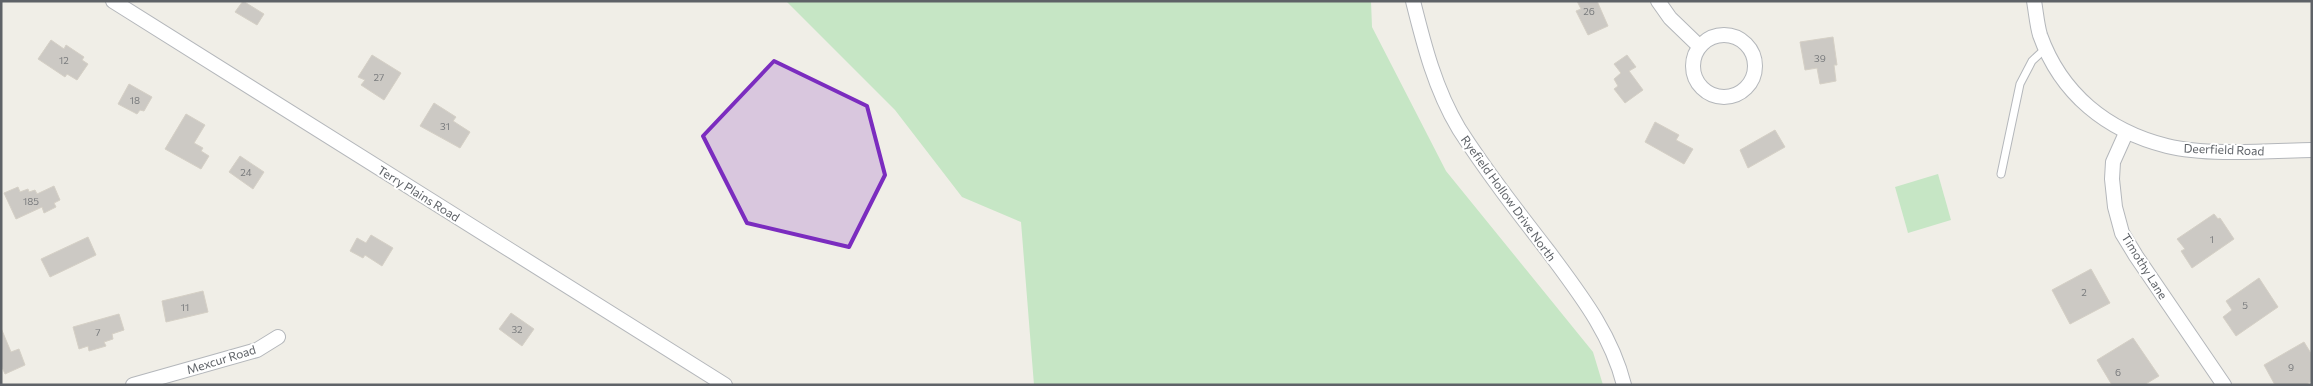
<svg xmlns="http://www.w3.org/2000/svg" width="2313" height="386" font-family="Commissioner,sans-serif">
<rect width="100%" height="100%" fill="#f0eee7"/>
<!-- green -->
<g fill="#c6e6c5">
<path d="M 786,1 L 1371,1 L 1372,27 L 1446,171 L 1593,352 L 1603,385 L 1034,385 L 1021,222 L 962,197 L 895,110 Z"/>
<path d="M 1938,174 L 1951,220 L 1908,233 L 1895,187 Z"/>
</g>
<!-- building -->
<g fill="#ccc9c4" stroke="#d5d0c6">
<path d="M 243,1 L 264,14 L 257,25 L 235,12 Z"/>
<path d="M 1577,1 L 1597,1 L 1608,26 L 1588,35 L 1576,11 L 1581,9 Z"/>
<path d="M 1833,37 L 1837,65 L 1834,65 L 1836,81 L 1820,84 L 1817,68 L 1805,70 L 1800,42 Z"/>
<path d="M 51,40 L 64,49 L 66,45 L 84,57 L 82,60 L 88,64 L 77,80 L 67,74 L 65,77 L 38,59 Z"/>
<path d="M 372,55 L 401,73 L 384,100 L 361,85 L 365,80 L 358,77 Z"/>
<path d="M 1627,55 L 1636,67 L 1629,71 L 1643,90 L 1625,103 L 1614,89 L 1618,86 L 1614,79 L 1621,73 L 1614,64 Z"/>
<path d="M 129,84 L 152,97 L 144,111 L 140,110 L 137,114 L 118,104 Z"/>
<path d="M 434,103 L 456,117 L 453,121 L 470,132 L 460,148 L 420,126 Z"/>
<path d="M 186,114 L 205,125 L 194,143 L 203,148 L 201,151 L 209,156 L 201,169 L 165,149 Z"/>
<path d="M 1655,122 L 1679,135 L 1676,140 L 1693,149 L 1684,164 L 1645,142 Z"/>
<path d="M 1775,130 L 1785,147 L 1748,168 L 1740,150 Z"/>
<path d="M 240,156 L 264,172 L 253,189 L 229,172 Z"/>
<path d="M 54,186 L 60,200 L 54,203 L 56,207 L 44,213 L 42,207 L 16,219 L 4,193 L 18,187 L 20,192 L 28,189 L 29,192 L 35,190 L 37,194 Z"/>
<path d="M 2214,214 L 2218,219 L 2220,218 L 2234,239 L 2192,268 L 2181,251 L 2185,249 L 2177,239 Z"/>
<path d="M 371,235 L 393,248 L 382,266 L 365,255 L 363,258 L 350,251 L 357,238 L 366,243 Z"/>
<path d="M 88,237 L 96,255 L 50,277 L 41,259 Z"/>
<path d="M 2091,269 L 2110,303 L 2070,324 L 2052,290 Z"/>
<path d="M 2259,278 L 2278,307 L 2236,336 L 2223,317 L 2232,310 L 2226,301 Z"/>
<path d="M 203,291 L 208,312 L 166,322 L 162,301 Z"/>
<path d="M 511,313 L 534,329 L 522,346 L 499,329 Z"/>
<path d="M 119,314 L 124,330 L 112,334 L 113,339 L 104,342 L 106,346 L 89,351 L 88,346 L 79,349 L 73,327 Z"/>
<path d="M 1,328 L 11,352 L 19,349 L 25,365 L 5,374 L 1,365 Z"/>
<path d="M 2133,338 L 2159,376 L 2144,385 L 2112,385 L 2097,360 Z"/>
<path d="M 2304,342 L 2312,355 L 2312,381 L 2305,385 L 2275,385 L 2264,365 Z"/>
</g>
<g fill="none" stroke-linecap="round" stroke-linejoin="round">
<defs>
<path id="service" d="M 2001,174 L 2020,84 L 2032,61 L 2046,48"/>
<g id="minor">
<path d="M 113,1 L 725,385"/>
<path d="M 1413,1 C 1424,45 1435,89 1459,129 C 1486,171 1517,211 1548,251 C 1579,293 1611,333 1624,385"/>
<path d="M 1658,1 L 1670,18 L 1699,46"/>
<path d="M 2034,1 C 2036,12 2037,25 2040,35 C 2061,94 2107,131 2167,146 C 2207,156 2269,151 2312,150"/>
<circle cx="1724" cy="66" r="31"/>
<path d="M 2126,133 L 2113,162 L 2112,179 L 2115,207 L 2122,233 L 2136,256 L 2224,385"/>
<path d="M 133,385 L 257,350 L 278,337"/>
</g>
</defs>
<!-- service casing -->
<use href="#service" stroke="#b4b7bb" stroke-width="9"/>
<!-- minor casing -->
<use href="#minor" stroke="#b4b7bb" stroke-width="16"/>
<!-- service -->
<use href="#service" stroke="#fff" stroke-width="7"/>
<!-- minor -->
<use href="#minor" stroke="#fff" stroke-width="14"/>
</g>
<!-- marked area -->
<path fill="#7b2cbf" fill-opacity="0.2" stroke="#7b2cbf" stroke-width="4" stroke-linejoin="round" d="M 774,61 L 867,106 L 885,175 L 849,247 L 747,223 L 703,136 Z"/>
<g text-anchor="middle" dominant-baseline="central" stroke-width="4" stroke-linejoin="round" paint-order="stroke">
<!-- number labels -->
<g font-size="10" fill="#7a7c7e">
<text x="1589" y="11">26</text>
<text x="1820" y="58">39</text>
<text x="64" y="60">12</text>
<text x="379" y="77">27</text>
<text x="135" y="100">18</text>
<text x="445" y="126">31</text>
<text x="246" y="172">24</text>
<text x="31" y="201">185</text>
<text x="2212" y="239">1</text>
<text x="2084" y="292">2</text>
<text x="2245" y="305">5</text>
<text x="185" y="307">11</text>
<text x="517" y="329">32</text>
<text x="98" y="332">7</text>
<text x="2291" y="367">9</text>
<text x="2118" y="372">6</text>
</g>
<!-- street labels -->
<g font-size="12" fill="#5e6267" stroke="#fff">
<text transform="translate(2224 149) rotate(2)">Deerfield Road</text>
<text transform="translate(419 193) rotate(32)">Terry Plains Road</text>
<text transform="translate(1509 198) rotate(54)">Ryefield Hollow Drive North</text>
<text transform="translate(2145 266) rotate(58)">Timothy Lane</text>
<text transform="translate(221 359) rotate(-17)">Mexcur Road</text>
</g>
</g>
<!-- border -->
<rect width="2313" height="386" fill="none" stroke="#5e6267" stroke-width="5"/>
</svg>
